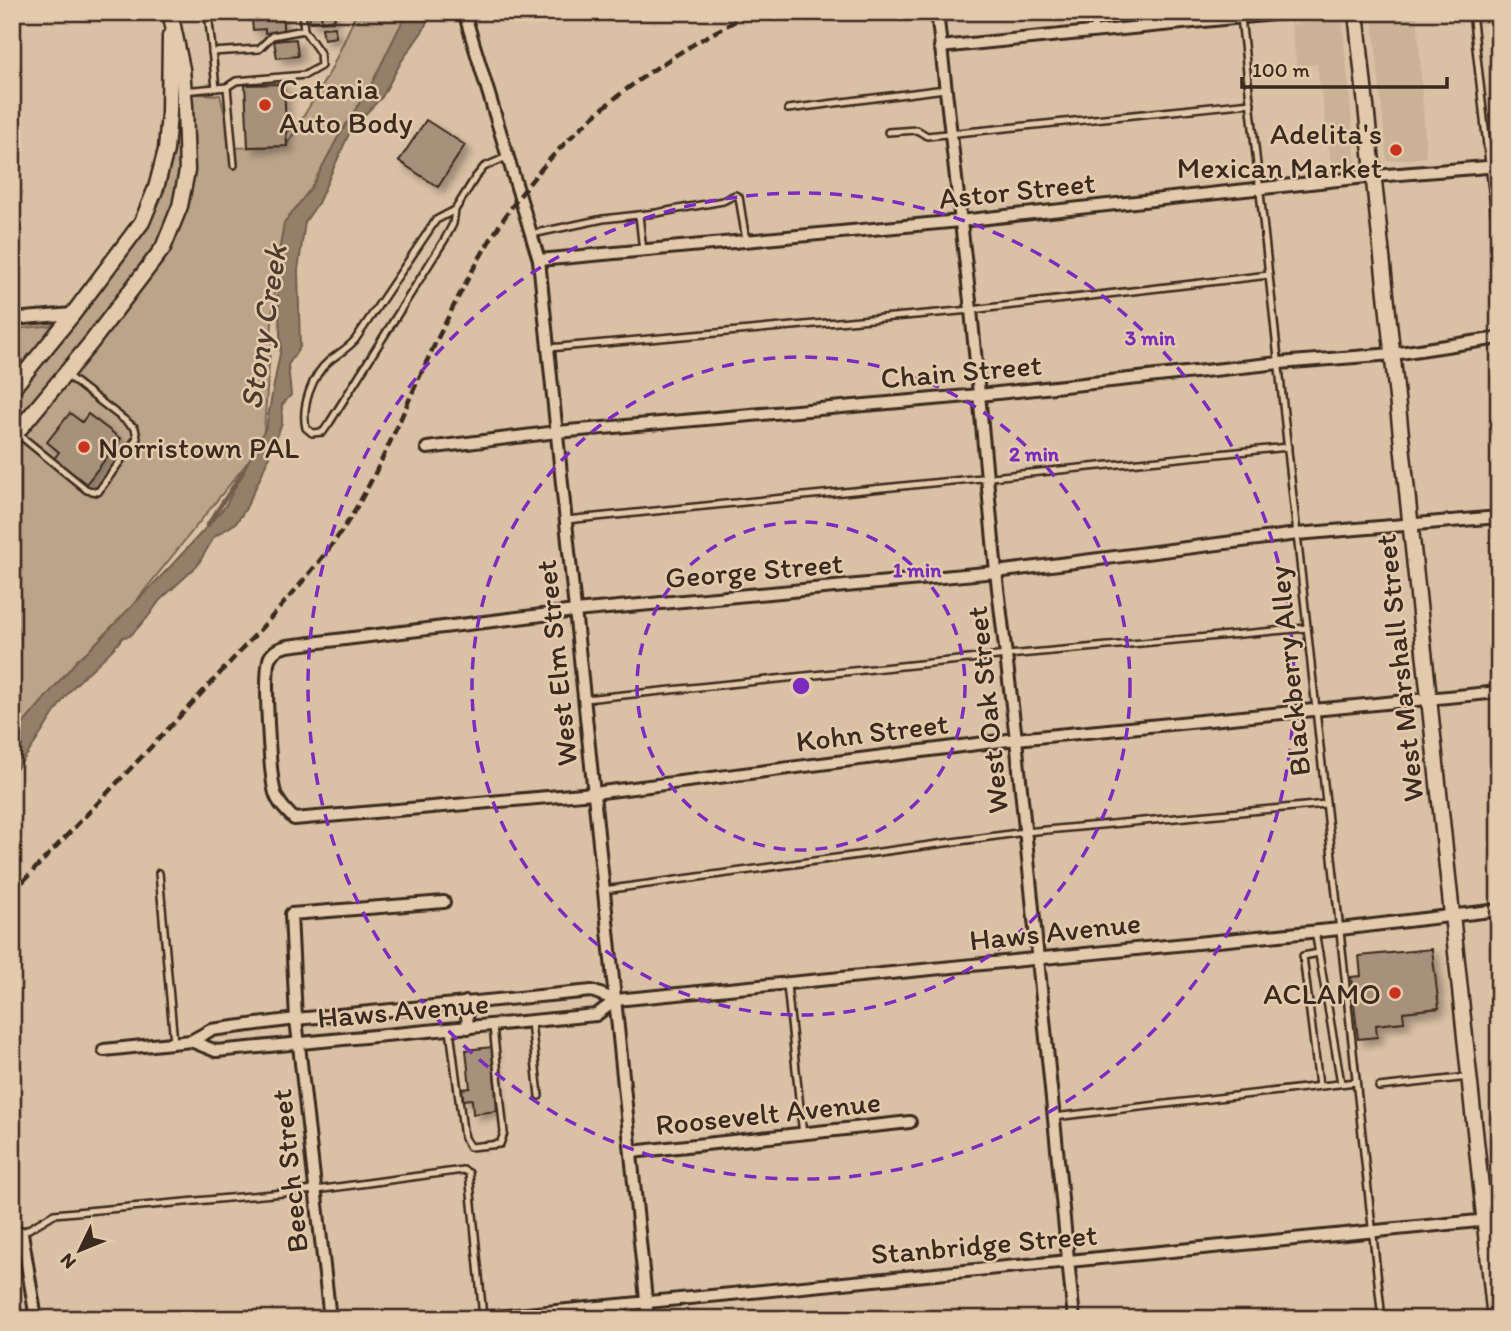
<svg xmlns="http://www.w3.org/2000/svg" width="1511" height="1331" font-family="Itim,sans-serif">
<defs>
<filter id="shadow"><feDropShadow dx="6" dy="6" stdDeviation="3.5" flood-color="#0004"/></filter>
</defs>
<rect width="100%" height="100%" fill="#dac0a4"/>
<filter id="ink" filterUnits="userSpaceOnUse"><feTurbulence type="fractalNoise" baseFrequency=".0143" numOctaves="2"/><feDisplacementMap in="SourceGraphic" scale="14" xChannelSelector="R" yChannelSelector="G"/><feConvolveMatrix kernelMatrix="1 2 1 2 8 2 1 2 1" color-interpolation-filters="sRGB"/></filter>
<g filter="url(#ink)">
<!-- built -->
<g fill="#cbb297">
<path d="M 1417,12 L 1426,157 L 1387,161 L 1373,17 Z"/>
<path d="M 1342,19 L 1356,165 L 1332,168 L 1317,64 L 1297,67 L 1291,25 Z"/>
</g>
<!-- green -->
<g fill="#bca48a" stroke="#7c6754" stroke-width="2">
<path d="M 357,12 L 409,12 L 276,270 L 263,443 L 63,692 L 12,744 L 12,388 L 81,303 L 159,178 L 169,93 L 220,95 L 233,148 L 286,146 L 331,70 Z"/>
<path d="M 58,325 L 12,381 L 12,329 Z"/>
</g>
<!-- water -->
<path fill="#947f69" stroke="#705d4b" stroke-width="2" d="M 407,12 L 430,12 L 424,29 L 401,62 L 382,97 L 351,129 L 318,203 L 305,222 L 298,270 L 300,347 L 288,365 L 291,395 L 282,405 L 282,423 L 261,476 L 245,510 L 236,523 L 214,537 L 197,566 L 160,600 L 147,618 L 130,636 L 123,637 C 108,658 85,672 69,692 C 49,718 34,749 12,774 L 12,737 L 78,659 L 90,649 L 170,567 L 225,507 L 266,427 L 281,348 L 276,270 L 284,223 L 311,188 L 337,139 L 373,81 Z"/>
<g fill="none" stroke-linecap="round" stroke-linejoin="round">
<!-- stream -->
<path stroke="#705d4b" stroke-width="4.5" d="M 207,526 L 243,472"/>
</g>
<!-- building -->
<g fill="#a8917a" stroke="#3b2a1e" stroke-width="2" filter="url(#shadow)">
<path d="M 251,12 L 283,12 L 283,31 L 265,33 L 265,29 L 253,30 Z"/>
<path d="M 309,12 L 321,12 L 322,21 L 310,22 Z"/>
<path d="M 321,12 L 334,12 L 335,19 L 322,21 Z"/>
<path d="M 1110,12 L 1144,12 L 1110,16 Z"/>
<path d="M 335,27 L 336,37 L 324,39 L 322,28 Z"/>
<path d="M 296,39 L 298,56 L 277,58 L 274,41 Z"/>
<path d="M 284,84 L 286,126 L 289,126 L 290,130 L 286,131 L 287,146 L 248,147 L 245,85 Z"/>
<path d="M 426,120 L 465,145 L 438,187 L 399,161 Z"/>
<path d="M 70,413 L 82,422 L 88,414 L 121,439 L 86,484 L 54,459 L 59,452 L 47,442 Z"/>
<path d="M 1432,949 L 1439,1008 L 1403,1012 L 1404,1022 L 1376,1025 L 1377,1037 L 1358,1039 L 1351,977 L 1361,976 L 1359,956 Z"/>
<path d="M 492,1047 L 497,1111 L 473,1114 L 472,1099 L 463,1100 L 462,1089 L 470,1088 L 466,1050 Z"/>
</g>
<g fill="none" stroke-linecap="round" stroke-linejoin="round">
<defs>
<g id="service">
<path d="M 208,12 L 216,88"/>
<path d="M 230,12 L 230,15"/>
<path d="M 1093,12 L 1095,32"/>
<path d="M 1472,12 L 1499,253"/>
<path d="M 1241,17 L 1382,1319"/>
<path d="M 212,52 L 259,49 L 272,36 L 304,30"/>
<path d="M 227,87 L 236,81 L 305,75 L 321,66 L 320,53 L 304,30 L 302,12"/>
<path d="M 183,91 L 227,87 L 234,165"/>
<path d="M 788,109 L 945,89"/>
<path d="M 888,132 L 917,130 L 927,136 L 1251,103"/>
<path d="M 455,210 L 436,220 L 355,340 C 347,349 339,353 329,361 C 312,375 301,407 306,428 L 312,433 L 323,432 L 330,422 L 445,239 L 453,224 L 455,210 L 475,178 L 484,167 L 509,156"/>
<path d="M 639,215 L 643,251"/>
<path d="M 532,234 L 603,219 L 656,213 L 723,201 L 735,195 L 739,197 L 746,240"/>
<path d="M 549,348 L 971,310 L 1269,275"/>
<path d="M 17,433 L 87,490 L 98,492 L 137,438 L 135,428 L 65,374"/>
<path d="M 566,520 L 1288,447"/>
<path d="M 585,699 L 1007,655 L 1307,628"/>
<path d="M 159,873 L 174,1043"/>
<path d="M 604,890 L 1025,832 L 1326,804"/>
<path d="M 1315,931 L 1341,1083"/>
<path d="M 787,985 L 803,1135"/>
<path d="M 531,1022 L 539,1096"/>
<path d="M 450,1030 L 464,1138 L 470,1147 L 500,1144 L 504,1133 L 493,1026"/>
<path d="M 1319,1085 L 1303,956 L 1319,953"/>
<path d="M 1379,1087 L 1469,1077"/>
<path d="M 1054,1117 L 1356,1082"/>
<path d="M 12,1234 L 22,1233 L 54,1214 L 316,1190 L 463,1170 L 469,1173 L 483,1317"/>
</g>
<g id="minor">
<path d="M 464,12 L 539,260 L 648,1319"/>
<path d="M 937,12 L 971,310 L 996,572 L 1016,739 L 1074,1319"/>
<path d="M 940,47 L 1294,12"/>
<path d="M 539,260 L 960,221 L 1375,176 L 1499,166"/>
<path d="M 12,319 L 73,314"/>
<path d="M 427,448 L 557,432 L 979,395 L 1279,363 L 1393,354 L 1499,338"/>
<path d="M 1499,517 L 1297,534 L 996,572 L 575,611 L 287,646 C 280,648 274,650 270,657 C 263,669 270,776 275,793 C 278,804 287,811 294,819 L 594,793 L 1016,739 L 1499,692"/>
<path d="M 466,1002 L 468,1028"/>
<path d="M 191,1041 L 216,1051 L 596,1015 L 616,1000"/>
<path d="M 104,1050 L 191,1041 L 211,1030 L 296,1019 L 592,991 L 616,1000 L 1340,929 L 1499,910"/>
<path d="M 631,1152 L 910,1122"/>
<path d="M 22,1233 L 36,1319"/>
<path d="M 330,1319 L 296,1019 L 291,914 L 444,902"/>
<path d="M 474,1319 L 1499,1219"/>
</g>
<g id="tertiary">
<path d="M 1356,12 L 1495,1319"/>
<path d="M 12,389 L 73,314 L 142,222 L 156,188 L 166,150 L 169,113 L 170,36"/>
<path d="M 12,438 L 90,344 L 163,248 L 180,206 L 187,171 L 185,106 L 182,69 L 170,12"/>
</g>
</defs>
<!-- service casing -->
<use href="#service" stroke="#3b2a1e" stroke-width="10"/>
<!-- minor casing -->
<use href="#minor" stroke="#3b2a1e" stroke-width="16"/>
<!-- tertiary casing -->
<use href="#tertiary" stroke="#3b2a1e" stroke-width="19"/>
<!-- service -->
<use href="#service" stroke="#e4caac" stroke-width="5"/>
<!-- minor -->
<use href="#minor" stroke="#e4caac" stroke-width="10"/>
<!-- tertiary -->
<use href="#tertiary" stroke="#e4caac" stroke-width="14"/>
<!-- rail -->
<path stroke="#3b2a1e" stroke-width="4.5" stroke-dasharray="10 5" stroke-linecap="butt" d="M 12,893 C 82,819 153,746 222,671 C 260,629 300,588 334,542 C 373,488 397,425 425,365 C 451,310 478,255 513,205 C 575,118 659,59 753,12"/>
</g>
</g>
<!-- distance rings -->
<g fill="none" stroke="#7b2cbf" stroke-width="3.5" stroke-dasharray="12 9">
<circle cx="801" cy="686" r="164"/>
<circle cx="801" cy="686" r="329"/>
<circle cx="801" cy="686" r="493"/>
</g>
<!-- markers -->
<g fill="#c8321e" stroke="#e4caac" stroke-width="2.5">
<circle cx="265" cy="105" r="7"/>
<circle cx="1396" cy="150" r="7"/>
<circle cx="84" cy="447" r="7"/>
<circle cx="1395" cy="993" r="7"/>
</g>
<g text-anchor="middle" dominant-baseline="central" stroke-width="5" stroke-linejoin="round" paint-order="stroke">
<!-- poi labels -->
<g font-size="30" fill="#3b2a1e" stroke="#e4caac" text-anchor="start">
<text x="279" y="88">Catania<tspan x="279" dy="34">Auto Body</tspan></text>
<text x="1382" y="133" text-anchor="end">Adelita's<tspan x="1382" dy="34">Mexican Market</tspan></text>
<text x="98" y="447">Norristown PAL</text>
<text x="1381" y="993" text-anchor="end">ACLAMO</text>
</g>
<!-- street labels -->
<g font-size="30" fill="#3b2a1e" stroke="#e4caac">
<text transform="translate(1017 190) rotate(-6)">Astor Street</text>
<text transform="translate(961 371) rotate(-5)">Chain Street</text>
<text transform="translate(754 570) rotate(-5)">George Street</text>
<text transform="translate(556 663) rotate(-96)">West Elm Street</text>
<text transform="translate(1399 668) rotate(-96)">West Marshall Street</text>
<text transform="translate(1289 671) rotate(-96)">Blackberry Alley</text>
<text transform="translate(987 710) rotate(-96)">West Oak Street</text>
<text transform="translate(872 732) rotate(-7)">Kohn Street</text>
<text transform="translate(1055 931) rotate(-6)">Haws Avenue</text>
<text transform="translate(403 1010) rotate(-5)">Haws Avenue</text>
<text transform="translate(768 1113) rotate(-6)">Roosevelt Avenue</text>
<text transform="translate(289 1171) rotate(-96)">Beech Street</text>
<text transform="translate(984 1244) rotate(-5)">Stanbridge Street</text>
</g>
<!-- water labels -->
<g font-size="32" font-style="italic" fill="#4d3b2d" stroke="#e4caac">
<text transform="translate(263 327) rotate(-81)">Stony Creek</text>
</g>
</g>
<circle cx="801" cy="686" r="10" fill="#7b2cbf" stroke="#e4caac" stroke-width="3.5"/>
<g font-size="21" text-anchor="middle" font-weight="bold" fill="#7b2cbf" stroke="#e4caac" stroke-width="5" stroke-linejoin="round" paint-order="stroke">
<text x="1150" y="345">3 min</text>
<text x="1034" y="461">2 min</text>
<text x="917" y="577">1 min</text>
</g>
<!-- margin -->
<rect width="1511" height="1331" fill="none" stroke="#e4caac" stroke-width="42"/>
<rect x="21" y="21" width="1469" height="1289" fill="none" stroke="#3b2a1e" stroke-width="2.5" filter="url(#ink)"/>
<!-- north arrow -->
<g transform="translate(80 1250) rotate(227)" stroke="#e4caac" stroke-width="5" paint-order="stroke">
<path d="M0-5L12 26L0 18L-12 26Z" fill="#3b2a1e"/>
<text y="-10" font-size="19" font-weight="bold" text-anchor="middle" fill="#3b2a1e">N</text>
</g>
<!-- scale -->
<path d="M1242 77v10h205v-10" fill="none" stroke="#3b2a1e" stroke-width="3.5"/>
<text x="1252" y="77" font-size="21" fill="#3b2a1e" stroke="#e4caac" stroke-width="5" paint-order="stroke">100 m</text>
</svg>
